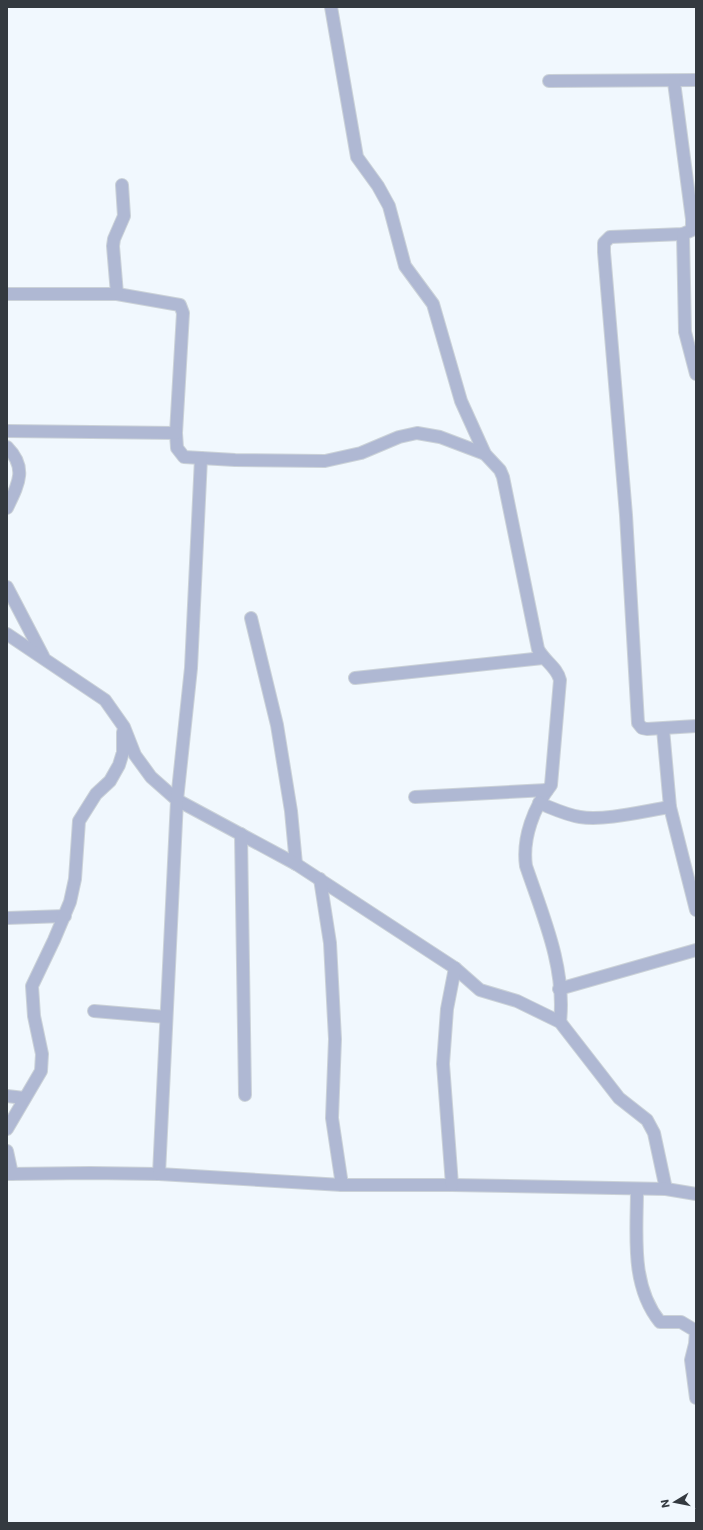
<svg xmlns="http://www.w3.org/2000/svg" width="703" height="1530" font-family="Commissioner,sans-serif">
<rect width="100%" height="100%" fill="#f1f8fe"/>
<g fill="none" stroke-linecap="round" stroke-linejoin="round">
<defs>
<g id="minor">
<path d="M 331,7 L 357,157 L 378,186 L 389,206 L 405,266 L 433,304 L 461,401 L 485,454 L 500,470 L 503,477 L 538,649 C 544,661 557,667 560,680 L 551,785 C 534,807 522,838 526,866 C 543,916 566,968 560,1022"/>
<path d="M 549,81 L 696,80"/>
<path d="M 674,82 L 692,219 L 692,230 L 683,234 L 610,237 L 604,243 L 604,252 L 626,515 L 638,723 L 642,728 L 647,729 L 696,726"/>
<path d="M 683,234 L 685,332 L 696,374"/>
<path d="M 7,294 L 117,294 L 180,305 L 183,313 L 176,433 L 177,448 L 184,457 L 235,460 L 325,461 L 361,453 L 399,437 L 417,433 L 440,437 L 485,454"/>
<path d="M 117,294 L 113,246 L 114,239 L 124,216 L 122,185"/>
<path d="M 7,431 L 176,433"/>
<path d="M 7,447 C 28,468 18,485 7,508"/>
<path d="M 7,587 L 43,656"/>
<path d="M 251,618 L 277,725 L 291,811 L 296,864"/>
<path d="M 7,634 L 105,700 L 124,727 L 135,755 L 151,777 L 177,800 L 296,864 L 455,968 L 480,990 L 517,1001 L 560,1022 L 619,1098 L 647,1120 L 654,1133 L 666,1189"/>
<path d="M 355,678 L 543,658"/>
<path d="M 663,729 L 670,807 L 696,910"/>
<path d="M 415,797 L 547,790"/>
<path d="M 539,803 C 552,808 566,815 580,817 C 605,821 644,811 670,807"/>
<path d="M 241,834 L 245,1095"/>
<path d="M 320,879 L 330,943 L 335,1039 L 332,1118 L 342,1185"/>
<path d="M 7,918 L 65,916"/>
<path d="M 559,989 L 696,950"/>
<path d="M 94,1011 L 166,1017"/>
<path d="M 7,1096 L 24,1098"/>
<path d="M 7,1129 L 41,1071 L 42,1054 L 34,1016 L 32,986 L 54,940 L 70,902 L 75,879 L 79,821 L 96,794 L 110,781 L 119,765 L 123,752 L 123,732"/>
<path d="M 7,1151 L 12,1174"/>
<path d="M 7,1174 L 90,1173 L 159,1174 L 342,1185 L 452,1185 L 666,1189 L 696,1194"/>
<path d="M 159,1174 L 177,800 L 191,668 L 201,458"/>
<path d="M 452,1185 L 443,1064 L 447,1009 L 455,968"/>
<path d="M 637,1189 C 637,1234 630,1285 660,1322 L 681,1322 L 696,1331 L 695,1344 L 691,1360 L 696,1398"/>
</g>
</defs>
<!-- minor casing -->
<use href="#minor" stroke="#cbd2d8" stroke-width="14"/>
<!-- minor -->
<use href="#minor" stroke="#afb8d3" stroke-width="12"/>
</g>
<!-- border -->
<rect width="703" height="1530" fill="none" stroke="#343a40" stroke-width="16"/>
<!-- north arrow -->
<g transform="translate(675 1502) rotate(260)" stroke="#f1f8fe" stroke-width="3" paint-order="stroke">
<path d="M0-3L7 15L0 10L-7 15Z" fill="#343a40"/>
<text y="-6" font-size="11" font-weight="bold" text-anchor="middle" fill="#343a40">N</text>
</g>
</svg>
